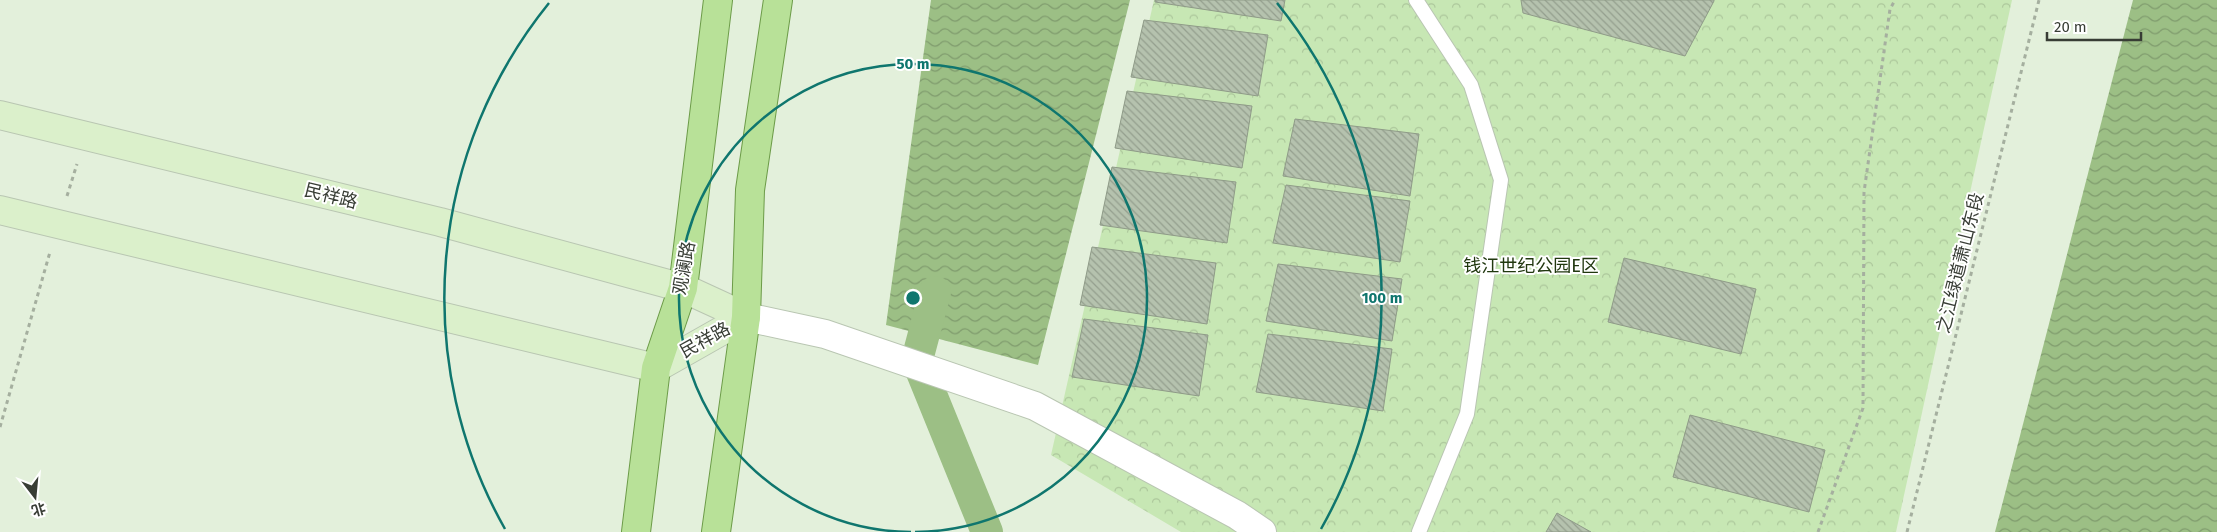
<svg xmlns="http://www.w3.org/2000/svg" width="2217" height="532" font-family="'Fira Sans','Noto Sans SC',sans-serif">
<defs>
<pattern id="forest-crowns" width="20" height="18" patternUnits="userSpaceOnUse" patternTransform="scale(1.25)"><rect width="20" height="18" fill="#c7e7b4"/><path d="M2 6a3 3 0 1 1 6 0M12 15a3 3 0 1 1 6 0" fill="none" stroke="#acc79b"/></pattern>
<pattern id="water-waves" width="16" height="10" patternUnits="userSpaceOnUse" patternTransform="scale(1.25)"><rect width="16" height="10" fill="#9cbf85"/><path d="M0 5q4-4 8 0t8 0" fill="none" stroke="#809c6e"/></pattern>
<pattern id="building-back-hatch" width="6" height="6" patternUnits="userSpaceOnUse" patternTransform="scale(1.25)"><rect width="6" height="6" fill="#b5c2ae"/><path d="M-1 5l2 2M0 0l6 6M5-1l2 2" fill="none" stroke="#949f8e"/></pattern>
</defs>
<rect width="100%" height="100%" fill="#e3f0db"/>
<!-- forest -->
<path fill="url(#forest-crowns)" d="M 1154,0 L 2012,0 L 1896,532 L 1181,532 L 1051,455 Z"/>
<!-- water -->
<g fill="url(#water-waves)">
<path d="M 931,0 L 1130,0 L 1038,365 L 886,325 Z"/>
<path d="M 2133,0 L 2217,0 L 2217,532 L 1995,532 Z"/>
</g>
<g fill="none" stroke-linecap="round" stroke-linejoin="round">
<!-- canal -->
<path stroke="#9cbf85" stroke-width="32" d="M 935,292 L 917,360 L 987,532"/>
</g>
<!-- building -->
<g fill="url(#building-back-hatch)" stroke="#8f9b88">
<path d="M 1155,0 L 1285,0 L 1281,21 L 1155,2 Z"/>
<path d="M 1521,0 L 1714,0 L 1714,1 L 1685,56 L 1523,13 Z"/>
<path d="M 1144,20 L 1268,35 L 1258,96 L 1131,77 Z"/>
<path d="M 1127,91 L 1252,106 L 1242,168 L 1115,148 Z"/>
<path d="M 1295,119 L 1419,134 L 1410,196 L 1283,176 Z"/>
<path d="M 1112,167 L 1236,182 L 1227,243 L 1100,225 Z"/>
<path d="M 1286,185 L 1410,201 L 1400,262 L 1273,243 Z"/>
<path d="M 1092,247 L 1216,263 L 1207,324 L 1080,305 Z"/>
<path d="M 1624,258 L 1756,289 L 1741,354 L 1608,322 Z"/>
<path d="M 1278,264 L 1402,279 L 1392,341 L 1266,321 Z"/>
<path d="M 1084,319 L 1208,335 L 1199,396 L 1072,377 Z"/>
<path d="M 1268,334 L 1392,349 L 1383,411 L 1256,392 Z"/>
<path d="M 1690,415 L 1825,450 L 1809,512 L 1673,477 Z"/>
<path d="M 1557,513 L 1591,532 L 1546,532 Z"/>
</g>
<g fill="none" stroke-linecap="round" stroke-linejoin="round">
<defs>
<path id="lane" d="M 1416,0 L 1471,85 L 1501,180 L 1467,414 L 1419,532"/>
<path id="street" d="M 746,317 L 825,334 L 1035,406 L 1237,515 L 1262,532"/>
<g id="secondary">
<path d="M 0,115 L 440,222 L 683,288 L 746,317"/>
<path d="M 0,210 L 656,368 L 746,317"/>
</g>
<g id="primary">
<path d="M 636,532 L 656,368 L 683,288 L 718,0"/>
<path d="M 716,532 L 746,317 L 750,190 L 778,0"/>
</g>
</defs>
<!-- lane casing -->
<use href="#lane" stroke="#b9c6b2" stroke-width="16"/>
<!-- street casing -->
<use href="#street" stroke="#b9c6b2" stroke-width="30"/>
<!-- secondary casing -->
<use href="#secondary" stroke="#b9c6b2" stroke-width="30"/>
<!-- primary casing -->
<use href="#primary" stroke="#6c9b48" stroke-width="30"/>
<!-- path -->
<g stroke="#a5af9f" stroke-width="3" stroke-dasharray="4 4" stroke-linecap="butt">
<path d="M 67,196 L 77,164"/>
<path d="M 0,427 L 50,252"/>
<path d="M 1818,532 L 1863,408 L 1864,192 L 1890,9 L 1895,0"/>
<path d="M 1907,532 L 2039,0"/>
</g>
<!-- lane -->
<use href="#lane" stroke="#fff" stroke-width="14"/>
<!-- street -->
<use href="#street" stroke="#fff" stroke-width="28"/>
<!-- secondary -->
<use href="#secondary" stroke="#dbf0cb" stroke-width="28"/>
<!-- primary -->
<use href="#primary" stroke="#b8e198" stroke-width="28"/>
</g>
<!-- distance rings -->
<g fill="none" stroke="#0f766e" stroke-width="2.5">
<path d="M911 532A234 234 0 1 1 915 532"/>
<path d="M505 529A469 469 0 0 1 549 3M1277 3A469 469 0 0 1 1321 529"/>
</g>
<g text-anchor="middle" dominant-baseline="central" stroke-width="4" stroke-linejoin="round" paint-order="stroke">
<!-- street labels -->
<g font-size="18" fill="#383d35" stroke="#fff">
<text transform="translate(331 196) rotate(14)">民祥路</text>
<text transform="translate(1960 263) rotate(-76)">之江绿道萧山东段</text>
<text transform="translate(684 268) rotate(-80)">观澜路</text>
<text transform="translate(705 340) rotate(-29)">民祥路</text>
</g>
<!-- park labels -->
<g font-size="18" fill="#21380f" stroke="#fff">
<text x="1531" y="266">钱江世纪公园E区</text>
</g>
</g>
<circle cx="913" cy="298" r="8" fill="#0f766e" stroke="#fff" stroke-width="2.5"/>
<g font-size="15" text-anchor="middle" font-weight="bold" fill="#0f766e" stroke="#fff" stroke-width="4" stroke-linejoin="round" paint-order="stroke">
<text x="913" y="69">50 m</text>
<text x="1382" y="303">100 m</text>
</g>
<!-- north arrow -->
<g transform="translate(35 497) rotate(164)" stroke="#ffffff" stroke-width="4" paint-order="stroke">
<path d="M0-4L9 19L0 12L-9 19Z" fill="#383d35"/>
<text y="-8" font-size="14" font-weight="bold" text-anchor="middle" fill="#383d35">北</text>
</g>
<!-- scale -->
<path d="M2047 32v8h94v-8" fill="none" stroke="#383d35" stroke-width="2.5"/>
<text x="2054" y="32" font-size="15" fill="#383d35" stroke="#ffffff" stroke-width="4" paint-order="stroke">20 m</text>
</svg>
